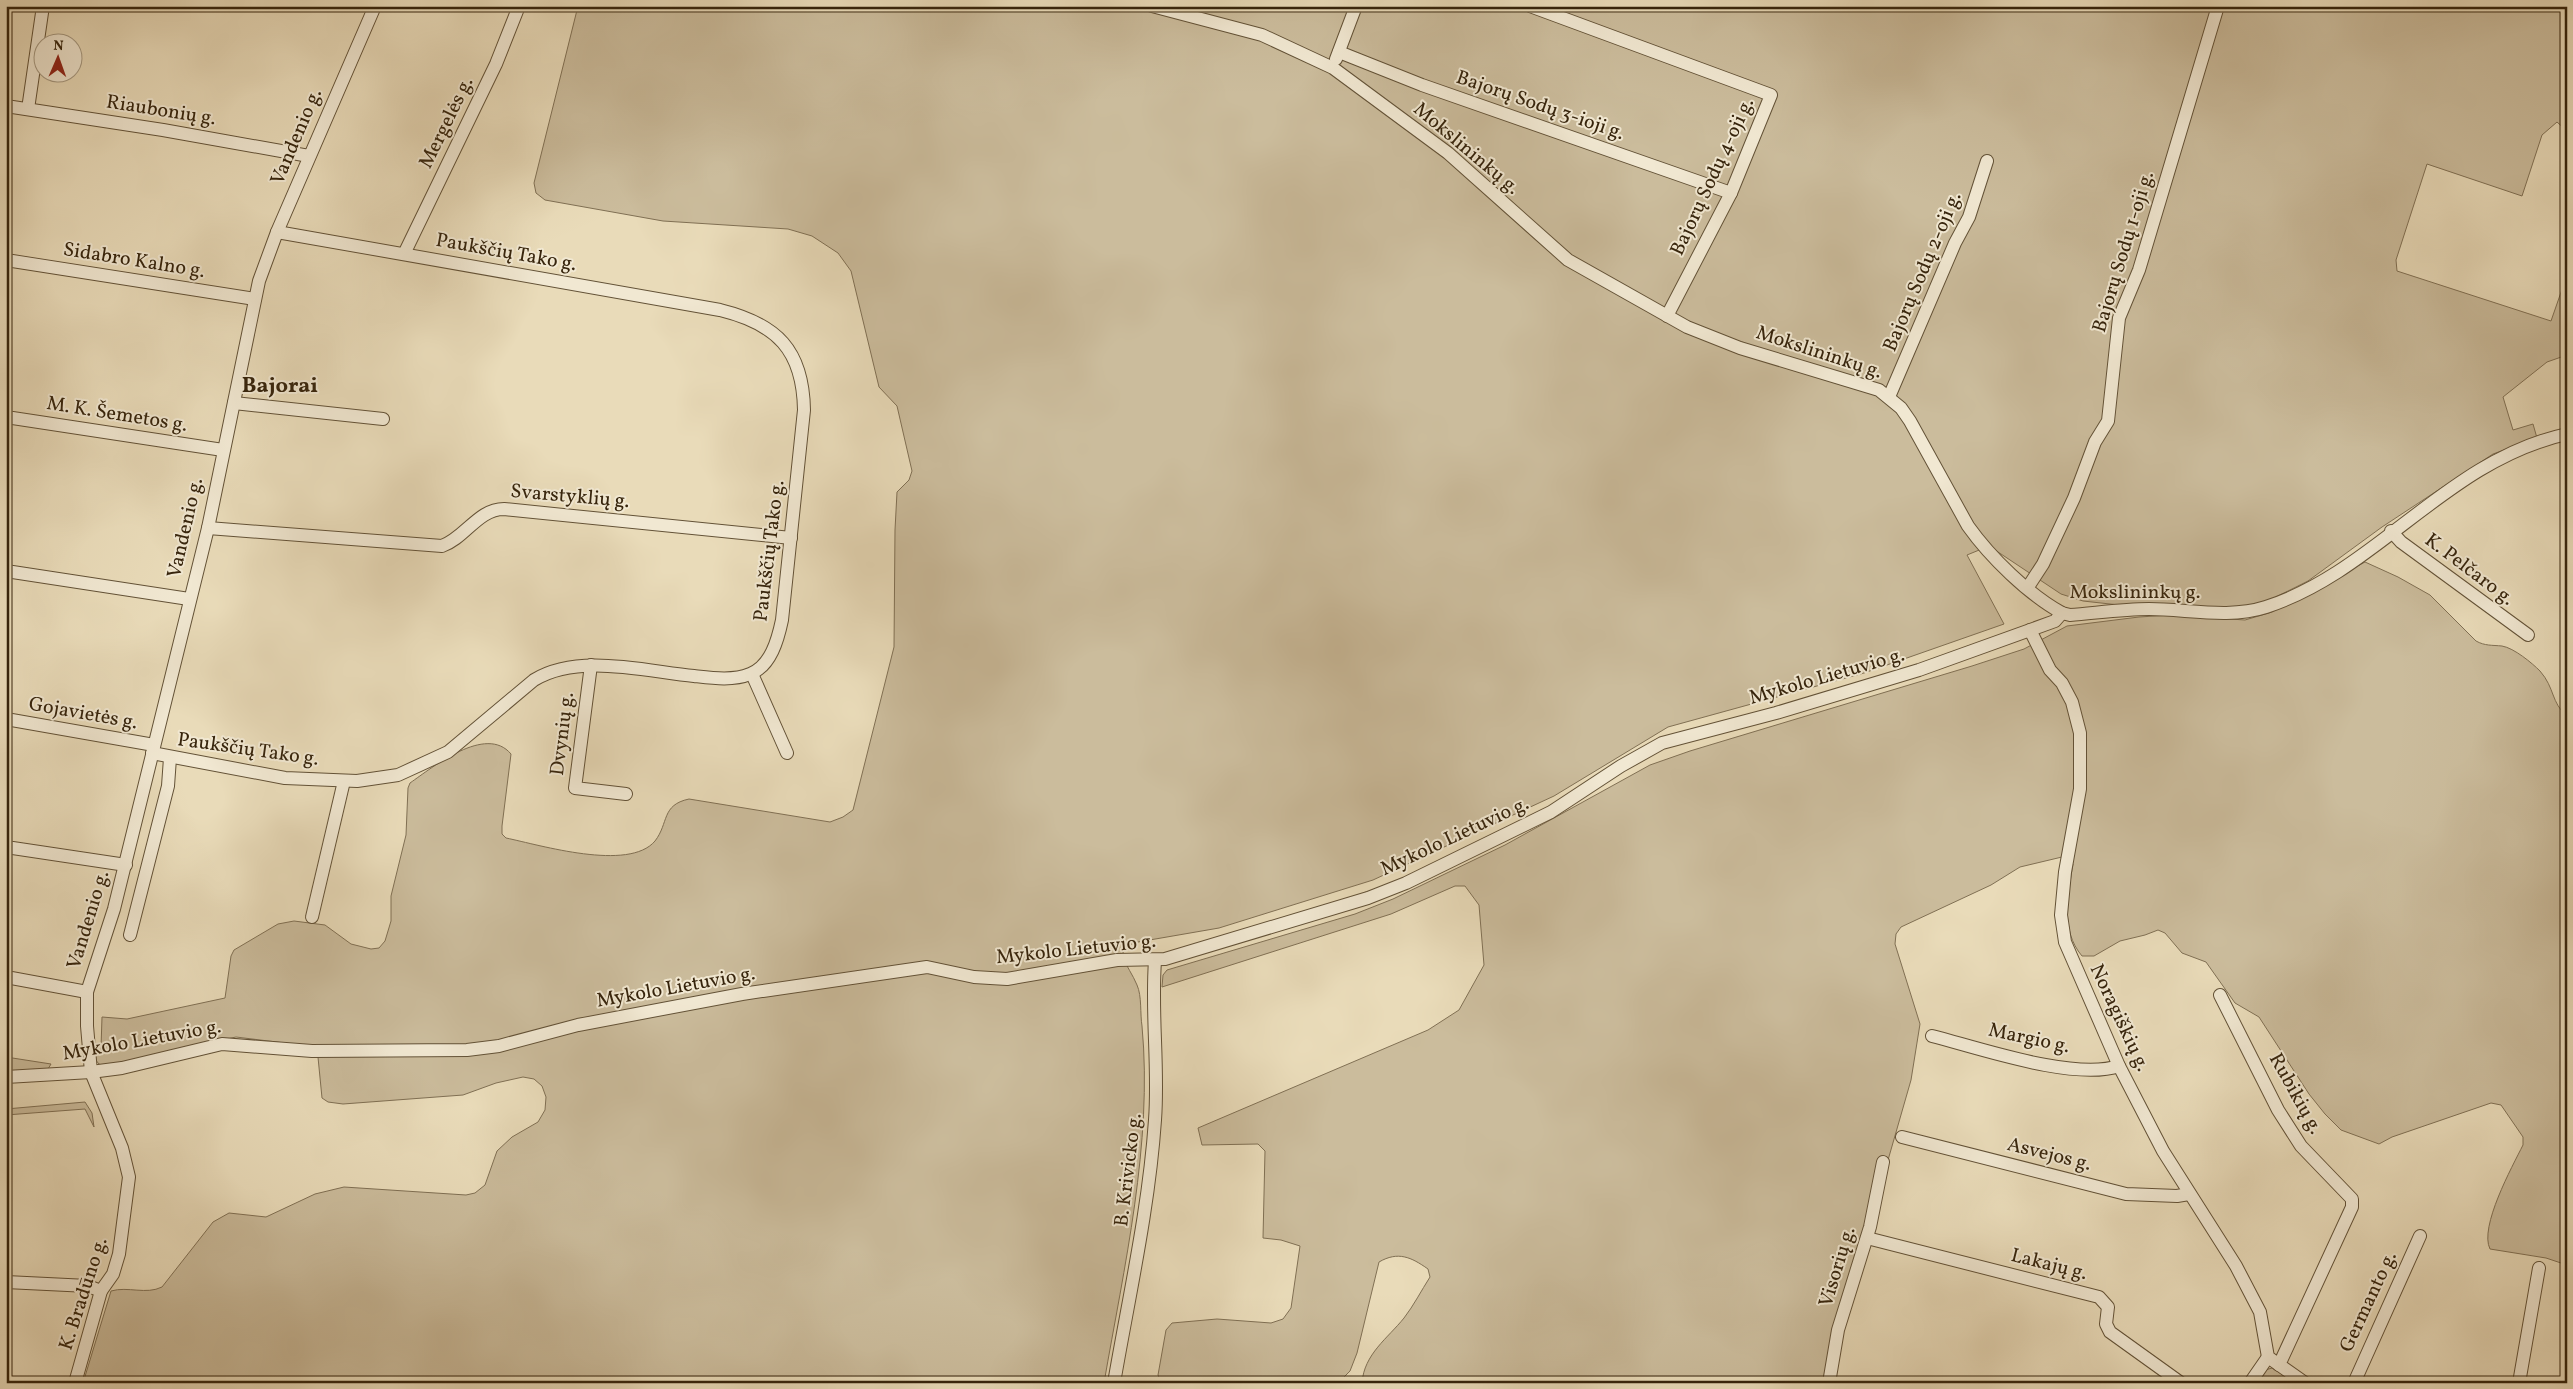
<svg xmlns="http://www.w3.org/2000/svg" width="2573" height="1389" font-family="Vollkorn,serif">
<rect width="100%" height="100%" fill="#e9dbb9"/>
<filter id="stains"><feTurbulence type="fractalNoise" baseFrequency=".004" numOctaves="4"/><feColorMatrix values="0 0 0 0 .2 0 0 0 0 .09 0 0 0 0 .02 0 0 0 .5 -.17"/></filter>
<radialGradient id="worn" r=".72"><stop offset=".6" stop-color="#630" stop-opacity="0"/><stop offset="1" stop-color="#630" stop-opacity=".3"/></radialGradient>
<!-- green -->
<g fill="#cbbc9c" stroke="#807054">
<path d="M 578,6 L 2567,6 L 2567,131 L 2557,122 L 2542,135 L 2522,196 L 2427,164 L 2396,260 L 2397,271 L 2551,321 L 2567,275 L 2567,355 L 2547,362 L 2503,397 L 2513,430 L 2533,424 L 2537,438 L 2493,454 L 2382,527 L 2308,581 L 2266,602 L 2239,608 L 2119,605 L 2083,601 L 2061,594 L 1989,546 L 1967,555 L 2004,624 L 1864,673 L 1668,727 L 1554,796 L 1373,880 L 1219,928 L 1138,942 L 1126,946 L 1122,955 C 1126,966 1133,975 1137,985 C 1142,996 1140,1014 1142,1026 C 1153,1143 1124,1267 1104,1383 L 83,1383 L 111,1291 C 128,1286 146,1295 162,1287 L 213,1222 L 229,1213 L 266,1217 L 315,1194 L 344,1187 L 466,1195 L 475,1193 L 485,1185 L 497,1151 L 512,1137 L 538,1122 L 545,1110 L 546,1097 L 542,1086 L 534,1079 L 523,1077 L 496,1083 L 463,1095 L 343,1104 L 328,1102 L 322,1098 L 317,1047 L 236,1037 L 104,1066 L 99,1064 L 94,1058 L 101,1048 L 102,1017 L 127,1019 L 225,998 L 231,956 L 234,950 L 278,924 L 294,921 L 325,925 L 351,944 L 371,949 L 379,948 L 385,941 L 391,921 L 391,896 L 406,835 L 408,788 L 410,783 C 433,767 486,724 511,754 L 502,826 L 502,834 L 506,838 C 540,845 629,872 655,841 C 669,823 661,805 689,799 L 830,822 L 843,817 L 853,810 L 894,647 L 895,530 L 897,492 L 909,480 L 912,471 L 897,406 L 879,387 L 851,271 L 838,253 L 812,236 L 788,229 L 663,221 L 545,200 L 536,193 L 534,183 Z"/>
<path d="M 2365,562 L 2398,577 L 2430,595 L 2476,641 C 2485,646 2492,645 2502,646 C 2514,648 2532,663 2540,671 C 2555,688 2551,703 2567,716 L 2567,1265 L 2546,1258 L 2490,1249 C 2479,1227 2512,1167 2523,1145 L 2523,1137 L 2501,1105 L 2491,1103 L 2392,1137 L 2379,1144 L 2341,1130 L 2325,1114 L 2309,1094 L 2259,1017 L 2235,1003 L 2206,962 L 2182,953 L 2165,933 L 2158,930 L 2145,935 L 2120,941 L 2094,956 L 2082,956 C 2060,930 2068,895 2073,864 L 2062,857 L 2020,867 L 1991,885 L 1901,927 L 1896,934 L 1895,944 L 1920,1024 L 1911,1080 L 1824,1383 L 1362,1383 C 1364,1354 1388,1338 1404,1318 C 1414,1305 1421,1291 1430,1277 L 1428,1269 C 1411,1257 1398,1251 1379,1262 L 1357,1353 L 1350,1371 L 1338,1383 L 1168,1383 L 1160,1380 L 1158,1375 L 1166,1330 L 1172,1323 L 1217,1319 L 1271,1323 L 1283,1319 L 1291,1308 L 1300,1246 L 1281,1240 L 1263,1238 L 1265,1151 L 1258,1144 L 1202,1145 L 1198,1128 L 1428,1030 L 1459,1010 L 1484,965 L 1479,905 L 1465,886 L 1455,886 L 1391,914 L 1162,987 L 1163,975 L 1167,970 L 1355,914 L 1393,899 L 1505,845 L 1650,765 L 1690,751 L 1972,666 L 2024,649 L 2067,626 L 2139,617 L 2171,615 L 2245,620 L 2272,612 Z"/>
<path d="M 6,1057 L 51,1064 L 48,1069 L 6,1072 Z"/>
<path d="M 85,1102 L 92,1113 L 94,1127 L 85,1109 L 6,1115 L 6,1109 Z"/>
<path d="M 2272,1368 L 2274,1369 L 2295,1383 L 2256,1383 L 2265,1370 Z"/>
</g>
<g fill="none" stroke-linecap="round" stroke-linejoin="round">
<defs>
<g id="minor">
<path d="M 1152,6 L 1262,35 L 1333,68 L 1448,153 L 1568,260 L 1687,327 L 1740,348 L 1879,390 L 1901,408 L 1910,421 L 1968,526 C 1990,557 2029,595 2062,613 L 2070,615 C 2096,613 2123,609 2149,609 C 2187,609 2229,619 2266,607 C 2377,571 2447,460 2567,434"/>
<path d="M 1530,6 L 1771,95 L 1731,193 L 1667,316"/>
<path d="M 1339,52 L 1422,85 L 1731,193"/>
<path d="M 1336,59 L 1356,6"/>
<path d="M 6,106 L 163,130 L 309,156"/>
<path d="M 28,109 L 43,6"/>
<path d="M 404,254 L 496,64 L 519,6"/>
<path d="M 6,260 L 255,299"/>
<path d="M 1889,397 L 1955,243 L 1969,217 L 1987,161"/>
<path d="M 234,403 L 383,419"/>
<path d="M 6,417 L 223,450"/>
<path d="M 208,528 L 442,546 C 465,538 478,509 504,509 L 791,538"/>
<path d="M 2391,531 L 2401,542 L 2528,635"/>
<path d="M 6,571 L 189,599"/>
<path d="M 2028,587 L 2043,564 L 2074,498 L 2095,442 L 2108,421 L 2119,318 L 2139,270 L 2218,6"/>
<path d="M 2030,630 L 2050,670 L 2062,683 L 2072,702 L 2080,733 L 2080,789 L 2065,872 L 2061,915 L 2065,942 L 2119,1066 L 2163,1151 L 2236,1266 L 2260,1312 L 2268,1357 L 2305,1383"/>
<path d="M 591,665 L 575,788 L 626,794"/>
<path d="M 752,674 L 787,753"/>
<path d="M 6,719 L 154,745"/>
<path d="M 152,753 L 285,778 L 357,781 L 398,775 L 448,752 L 534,680 C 578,653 644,671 694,676 C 712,678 733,681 750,674 C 771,666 778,639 782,620 L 804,410 C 803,350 777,324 720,310 L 277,232"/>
<path d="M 6,847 L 126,865"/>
<path d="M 312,917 L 344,781"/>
<path d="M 130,935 L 168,786 L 170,758"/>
<path d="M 6,977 L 87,992"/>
<path d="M 2220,995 L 2278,1110 L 2301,1146 L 2352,1199 L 2352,1207 L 2279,1365"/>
<path d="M 1932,1036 C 1979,1048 2074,1081 2119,1066"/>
<path d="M 6,1077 L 91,1072 L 122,1068 L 222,1044 L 312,1051 L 467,1050 L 499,1046 L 578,1025 L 742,994 L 927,967 L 974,977 L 1007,979 L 1117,960 L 1165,959 L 1368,898 L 1406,883 L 1551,812 L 1621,766 L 1662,743 L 1776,713 L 1919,670 L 2055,621 L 2062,613"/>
<path d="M 1902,1137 L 2126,1194 L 2177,1196 L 2189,1194"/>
<path d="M 1867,1238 L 2099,1297 L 2108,1307 L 2106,1324 L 2110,1332 L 2181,1383"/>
<path d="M 6,1282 L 88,1286 L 101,1291"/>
<path d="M 75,1383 L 101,1291 L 113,1274 L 119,1254 L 129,1177 L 122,1148 L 91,1072 L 87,1026 L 87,992 L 114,909 L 208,528 L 259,281 L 277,232 L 375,6"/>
<path d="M 1114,1383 C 1129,1296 1149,1208 1155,1120 C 1159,1067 1151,1014 1155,961"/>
<path d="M 1829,1383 L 1838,1330 L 1870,1227 L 1883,1162"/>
<path d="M 2250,1383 L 2268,1357"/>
<path d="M 2354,1383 L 2420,1236"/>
<path d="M 2519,1383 L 2539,1268"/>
</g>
</defs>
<!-- minor casing -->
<use href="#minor" stroke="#635237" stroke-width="14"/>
<!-- minor -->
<use href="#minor" stroke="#f1e8d2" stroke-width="12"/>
</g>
<g text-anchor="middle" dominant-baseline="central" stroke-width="4" stroke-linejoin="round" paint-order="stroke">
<!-- street labels -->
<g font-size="20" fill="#36240c" stroke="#f1e8d2">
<text transform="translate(1540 106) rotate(19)">Bajorų Sodų 3-ioji g.</text>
<text transform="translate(161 111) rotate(9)">Riaubonių g.</text>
<text transform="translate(447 123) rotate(-64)">Mergelės g.</text>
<text transform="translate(297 137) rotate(-67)">Vandenio g.</text>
<text transform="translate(1466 149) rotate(40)">Mokslininkų g.</text>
<text transform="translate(1713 177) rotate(-65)">Bajorų Sodų 4-oji g.</text>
<text transform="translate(2124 252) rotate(-73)">Bajorų Sodų 1-oji g.</text>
<text transform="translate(506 253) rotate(10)">Paukščių Tako g.</text>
<text transform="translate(134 261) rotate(9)">Sidabro Kalno g.</text>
<text transform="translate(1923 272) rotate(-67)">Bajorų Sodų 2-oji g.</text>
<text transform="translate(1819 353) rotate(18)">Mokslininkų g.</text>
<text transform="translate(117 415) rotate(9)">M. K. Šemetos g.</text>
<text transform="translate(570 497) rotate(5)">Svarstyklių g.</text>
<text transform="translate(186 528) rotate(-77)">Vandenio g.</text>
<text transform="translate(770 551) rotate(-83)">Paukščių Tako g.</text>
<text transform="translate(2469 570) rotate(37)">K. Pelčaro g.</text>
<text x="2135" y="593">Mokslininkų g.</text>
<text transform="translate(1827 677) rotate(-16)">Mykolo Lietuvio g.</text>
<text transform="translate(83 714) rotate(10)">Gojavietės g.</text>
<text transform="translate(563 734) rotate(-83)">Dvynių g.</text>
<text transform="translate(248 750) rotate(8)">Paukščių Tako g.</text>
<text transform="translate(1455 837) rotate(-25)">Mykolo Lietuvio g.</text>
<text transform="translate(89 920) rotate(-73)">Vandenio g.</text>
<text transform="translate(1076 950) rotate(-6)">Mykolo Lietuvio g.</text>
<text transform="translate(676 988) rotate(-10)">Mykolo Lietuvio g.</text>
<text transform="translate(2119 1018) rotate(65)">Noragiškių g.</text>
<text transform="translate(2029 1039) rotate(12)">Margio g.</text>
<text transform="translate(142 1041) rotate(-10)">Mykolo Lietuvio g.</text>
<text transform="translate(2295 1094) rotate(61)">Rubikių g.</text>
<text transform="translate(2049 1155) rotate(14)">Asvejos g.</text>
<text transform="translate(1129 1170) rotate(-83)">B. Krivicko g.</text>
<text transform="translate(2049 1265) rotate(14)">Lakajų g.</text>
<text transform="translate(1838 1267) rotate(-73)">Visorių g.</text>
<text transform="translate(84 1294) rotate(-72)">K. Bradūno g.</text>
<text transform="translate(2369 1302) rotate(-65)">Germanto g.</text>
</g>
<!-- quarter labels -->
<g font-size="22" font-weight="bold" fill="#36240c" stroke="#f1e8d2">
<text x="280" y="386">Bajorai</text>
</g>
</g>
<!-- margin -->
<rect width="2573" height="1389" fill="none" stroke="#e9dbb9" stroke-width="25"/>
<rect x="8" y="8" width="2558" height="1374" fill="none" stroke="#36240c" stroke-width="2.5"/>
<rect x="12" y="12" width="2548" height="1364" fill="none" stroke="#36240c"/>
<!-- north arrow -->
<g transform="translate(58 58) rotate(2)"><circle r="24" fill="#f1e8d2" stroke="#a69a83"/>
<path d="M0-4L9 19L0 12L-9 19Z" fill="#8f2418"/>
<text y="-8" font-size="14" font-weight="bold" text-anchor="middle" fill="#36240c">N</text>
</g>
<rect width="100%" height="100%" filter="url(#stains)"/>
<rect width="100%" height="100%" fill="url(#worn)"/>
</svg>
